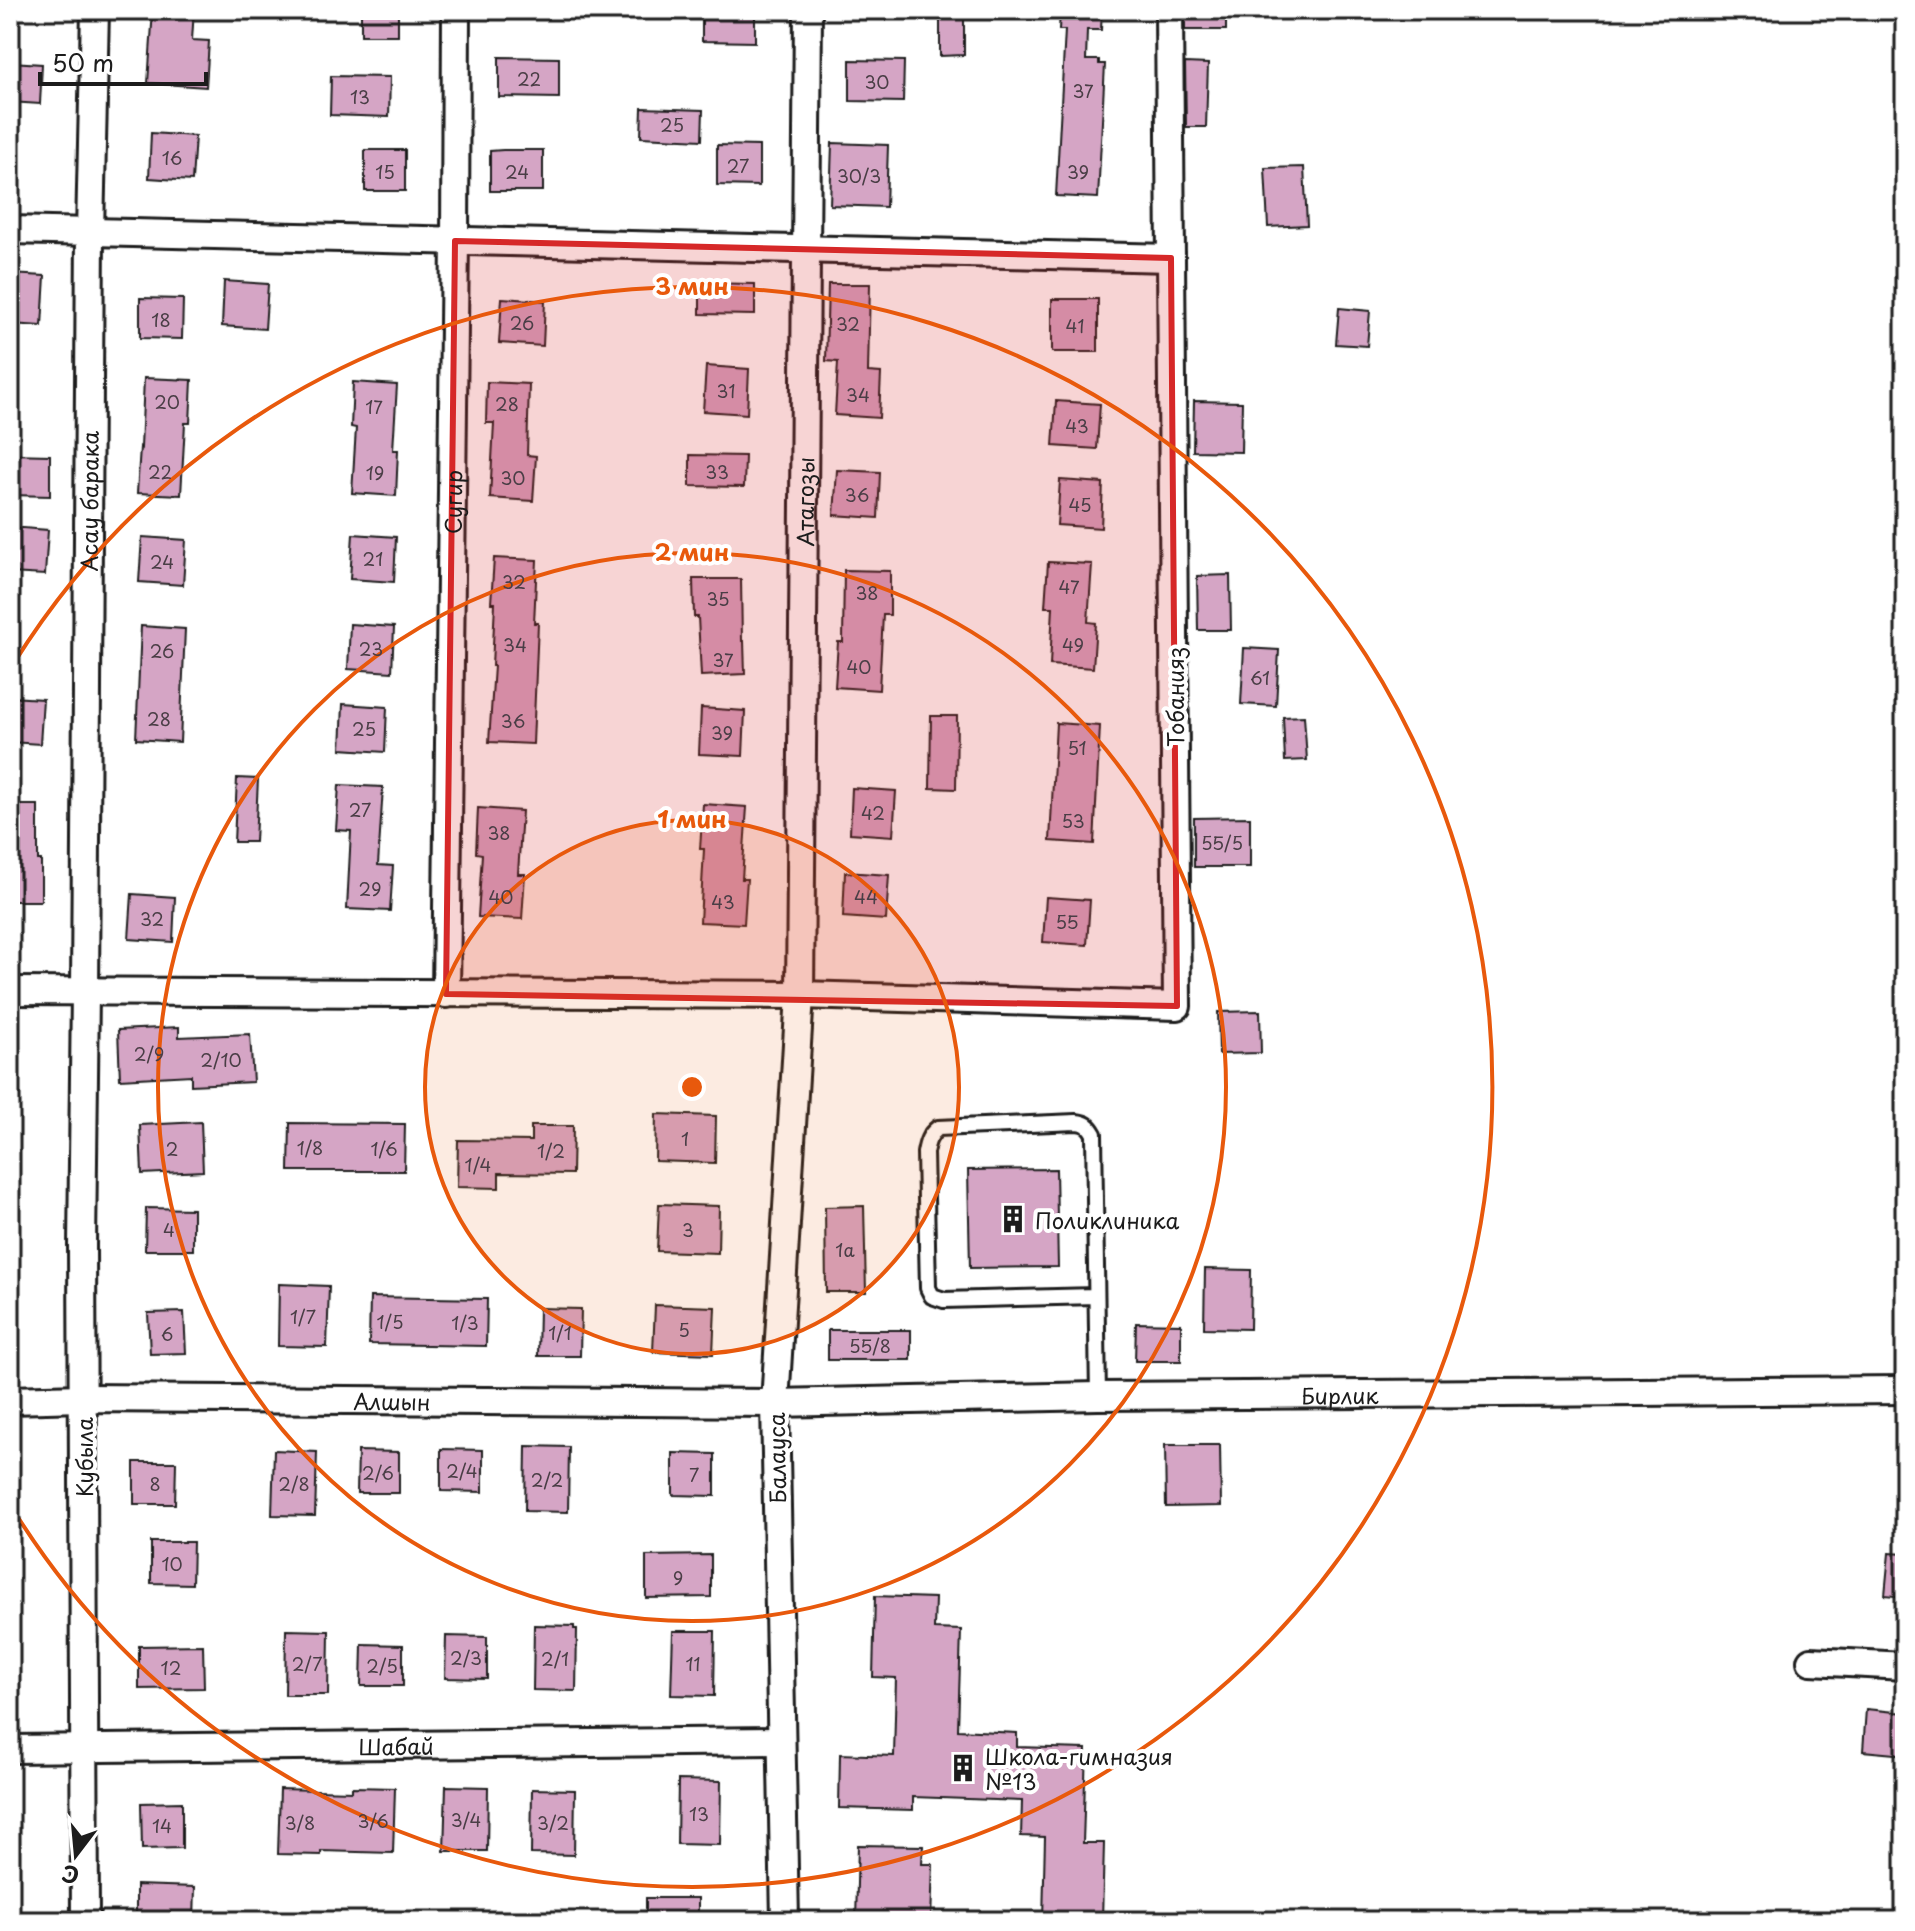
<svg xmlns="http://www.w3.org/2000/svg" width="1915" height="1931" font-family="'Playpen Sans',sans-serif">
<rect width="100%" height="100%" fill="#fff"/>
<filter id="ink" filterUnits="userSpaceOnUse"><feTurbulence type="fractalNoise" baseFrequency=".0125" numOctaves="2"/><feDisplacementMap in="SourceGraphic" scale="16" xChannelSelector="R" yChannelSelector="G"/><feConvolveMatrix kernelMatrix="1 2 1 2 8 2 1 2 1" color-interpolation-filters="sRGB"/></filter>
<g filter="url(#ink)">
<!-- building -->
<g fill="#d5a5c5" stroke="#1c1c1c" stroke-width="2">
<path d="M 153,10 L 194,10 L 192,40 L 209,41 L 206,87 L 148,83 Z"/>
<rect x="361" y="10" width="37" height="25"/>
<path d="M 702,10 L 755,10 L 755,42 L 702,41 Z"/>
<path d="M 940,10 L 964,10 L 964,55 L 940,56 Z"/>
<path d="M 1060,10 L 1102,10 L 1101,30 L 1087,30 L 1086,60 L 1099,60 L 1099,64 L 1105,64 L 1098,198 L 1056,196 L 1065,30 L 1059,30 Z"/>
<rect x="1185" y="10" width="41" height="20"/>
<path d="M 499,57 L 559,58 L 559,98 L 499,97 Z"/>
<path d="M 850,60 L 904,61 L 903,102 L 850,101 Z"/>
<path d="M 11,62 L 42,64 L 40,104 L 10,102 Z"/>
<path d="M 1185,63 L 1208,64 L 1206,127 L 1186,127 Z"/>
<path d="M 331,76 L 390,77 L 389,117 L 330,115 Z"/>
<path d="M 642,108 L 703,110 L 702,140 L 641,137 Z"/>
<path d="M 151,133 L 195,136 L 192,181 L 149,178 Z"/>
<path d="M 832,143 L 888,145 L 886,207 L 830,205 Z"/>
<path d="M 717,145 L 759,146 L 759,186 L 717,185 Z"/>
<rect x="365" y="150" width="40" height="41"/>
<path d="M 503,150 L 543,150 L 543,191 L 490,191 L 490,151 Z"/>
<path d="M 1304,167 L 1307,225 L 1268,227 L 1265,168 Z"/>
<path d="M 10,274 L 45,276 L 42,326 L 10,324 Z"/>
<path d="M 224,281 L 268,284 L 265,329 L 222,326 Z"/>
<path d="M 700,283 L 755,284 L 755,315 L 700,314 Z"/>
<path d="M 828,284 L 870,284 L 868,372 L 881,373 L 879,418 L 835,415 L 838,362 L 826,361 Z"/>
<path d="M 140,298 L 183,299 L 182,339 L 140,338 Z"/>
<path d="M 502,298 L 545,301 L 543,346 L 499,343 Z"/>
<rect x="1052" y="299" width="46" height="53"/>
<path d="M 1339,308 L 1370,311 L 1367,346 L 1336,344 Z"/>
<path d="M 706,366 L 749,369 L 747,414 L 703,411 Z"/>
<path d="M 144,378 L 192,380 L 190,423 L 185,423 L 181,495 L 137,493 L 140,447 L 141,448 Z"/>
<path d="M 353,382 L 397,385 L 393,450 L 398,450 L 396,496 L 352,493 L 356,428 L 351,427 Z"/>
<path d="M 487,382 L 529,384 L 527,455 L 536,456 L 533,501 L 490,498 L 494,423 L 486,423 Z"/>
<path d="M 1056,401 L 1100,404 L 1097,449 L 1053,446 Z"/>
<path d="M 1194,401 L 1242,402 L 1241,452 L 1193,451 Z"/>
<path d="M 10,454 L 50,455 L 50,496 L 10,495 Z"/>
<path d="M 690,455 L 745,456 L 744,487 L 690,486 Z"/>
<path d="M 837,470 L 880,472 L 878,518 L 834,515 Z"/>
<path d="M 1060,480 L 1103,483 L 1101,528 L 1057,525 Z"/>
<path d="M 10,527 L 48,530 L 45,575 L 10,573 Z"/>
<path d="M 353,534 L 396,537 L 394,582 L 350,579 Z"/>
<path d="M 142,537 L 186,540 L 183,585 L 139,582 Z"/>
<path d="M 494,558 L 537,560 L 534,623 L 538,623 L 533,744 L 489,742 L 494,666 L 492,666 L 495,603 L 491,603 Z"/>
<path d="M 1048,562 L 1092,564 L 1088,622 L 1096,623 L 1093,668 L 1050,665 L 1053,607 L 1045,607 Z"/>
<path d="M 844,570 L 890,571 L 890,615 L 883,615 L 879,690 L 835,687 L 838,642 L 843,642 Z"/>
<path d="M 1230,575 L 1231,630 L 1198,630 L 1197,576 Z"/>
<path d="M 693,579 L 741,579 L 742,641 L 744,641 L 745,674 L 701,676 L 698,617 L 694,617 Z"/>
<path d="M 350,624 L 394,627 L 392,672 L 348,669 Z"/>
<path d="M 141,626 L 185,629 L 180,742 L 136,739 Z"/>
<path d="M 1244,648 L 1279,650 L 1276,706 L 1241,704 Z"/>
<path d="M 10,697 L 43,699 L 40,744 L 10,742 Z"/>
<path d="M 343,704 L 387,707 L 385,752 L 341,749 Z"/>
<path d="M 701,708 L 745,711 L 743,756 L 699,754 Z"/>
<path d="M 931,716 L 957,716 L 956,789 L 930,788 Z"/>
<path d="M 1304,716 L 1307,760 L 1285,761 L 1283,717 Z"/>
<path d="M 1056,723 L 1100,726 L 1094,844 L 1050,841 Z"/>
<path d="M 237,778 L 258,779 L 255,842 L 234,842 Z"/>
<path d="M 339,785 L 383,787 L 378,865 L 393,866 L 390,911 L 347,909 L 351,831 L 336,830 Z"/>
<path d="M 852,788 L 896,791 L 893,836 L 850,833 Z"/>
<path d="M 703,804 L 747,807 L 742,879 L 747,879 L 744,924 L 700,922 L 704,849 L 700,849 Z"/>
<path d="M 10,805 L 38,805 L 38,860 L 41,860 L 41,901 L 10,901 Z"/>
<path d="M 478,808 L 522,811 L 518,874 L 525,874 L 522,919 L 478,917 L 482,854 L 476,853 Z"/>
<path d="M 1250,817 L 1250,867 L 1194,867 L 1194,818 Z"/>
<path d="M 845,872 L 889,875 L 886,920 L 843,917 Z"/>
<path d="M 132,894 L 175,897 L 173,942 L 129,939 Z"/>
<path d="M 1046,897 L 1090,900 L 1087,945 L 1043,942 Z"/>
<path d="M 1260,1011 L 1261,1053 L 1219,1054 L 1218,1012 Z"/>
<path d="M 179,1027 L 179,1037 L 250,1034 L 253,1082 L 191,1085 L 191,1075 L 120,1079 L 118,1030 Z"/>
<path d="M 656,1114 L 716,1116 L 715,1163 L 655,1161 Z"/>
<path d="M 201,1122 L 203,1171 L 142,1174 L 140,1125 Z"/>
<path d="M 290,1123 L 405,1124 L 404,1171 L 289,1171 Z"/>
<path d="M 531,1126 L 573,1126 L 572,1174 L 499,1173 L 499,1188 L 457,1187 L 458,1140 L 531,1141 Z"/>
<path d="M 1056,1169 L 1058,1267 L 970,1268 L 968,1170 Z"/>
<path d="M 659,1204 L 719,1206 L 718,1253 L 657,1251 Z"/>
<path d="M 864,1206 L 866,1292 L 826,1292 L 825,1207 Z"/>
<path d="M 146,1208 L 193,1209 L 193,1250 L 145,1250 Z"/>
<path d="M 1205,1269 L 1251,1270 L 1250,1329 L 1204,1328 Z"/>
<path d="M 279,1284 L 329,1286 L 327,1347 L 278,1346 Z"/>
<path d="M 370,1297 L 487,1299 L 486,1346 L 369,1344 Z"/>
<path d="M 655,1305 L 715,1307 L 713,1354 L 653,1352 Z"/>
<path d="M 539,1308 L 581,1309 L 580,1356 L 538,1356 Z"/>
<path d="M 184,1312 L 186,1353 L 150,1354 L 148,1313 Z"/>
<path d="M 1136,1323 L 1181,1324 L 1181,1361 L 1135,1361 Z"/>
<rect x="828" y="1330" width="83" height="30"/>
<path d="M 1165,1445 L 1220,1445 L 1221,1506 L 1166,1507 Z"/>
<path d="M 526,1446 L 569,1447 L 568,1512 L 525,1511 Z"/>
<path d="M 441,1449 L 483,1450 L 483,1492 L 441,1491 Z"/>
<path d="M 274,1450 L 317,1452 L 315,1516 L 272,1515 Z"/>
<path d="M 358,1451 L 399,1452 L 399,1493 L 357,1493 Z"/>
<path d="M 673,1453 L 715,1454 L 715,1496 L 673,1495 Z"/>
<path d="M 134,1462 L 176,1462 L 175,1504 L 134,1504 Z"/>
<path d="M 151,1542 L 193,1542 L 192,1584 L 151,1583 Z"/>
<path d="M 1889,1553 L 1905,1554 L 1905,1597 L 1885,1595 Z"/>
<path d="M 711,1555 L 711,1597 L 646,1598 L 646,1556 Z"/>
<path d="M 875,1596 L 935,1598 L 934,1629 L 961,1630 L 958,1730 L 1017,1733 L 1017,1747 L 1086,1749 L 1083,1843 L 1104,1843 L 1102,1921 L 1043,1921 L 1045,1837 L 1021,1836 L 1022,1801 L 913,1797 L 913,1810 L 839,1808 L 840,1754 L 894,1756 L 896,1678 L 873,1677 Z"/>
<path d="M 534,1625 L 574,1626 L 574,1629 L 577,1629 L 576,1691 L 533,1690 Z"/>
<path d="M 286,1630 L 329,1631 L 328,1695 L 285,1695 Z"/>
<path d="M 673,1631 L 715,1631 L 714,1696 L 671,1695 Z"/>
<path d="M 446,1636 L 487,1637 L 487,1679 L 445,1678 Z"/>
<path d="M 362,1644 L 403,1645 L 403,1686 L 361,1686 Z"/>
<path d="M 203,1645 L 204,1688 L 139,1689 L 139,1646 Z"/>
<path d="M 1866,1709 L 1905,1713 L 1905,1755 L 1863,1751 Z"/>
<path d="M 678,1780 L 721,1781 L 720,1845 L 677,1844 Z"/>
<path d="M 446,1786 L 488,1787 L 487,1851 L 444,1851 Z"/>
<path d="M 352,1787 L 395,1788 L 393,1853 L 321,1851 L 321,1855 L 278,1854 L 280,1789 L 352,1791 Z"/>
<path d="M 532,1789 L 575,1790 L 574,1855 L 531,1854 Z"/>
<path d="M 182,1802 L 182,1848 L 142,1849 L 141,1803 Z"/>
<path d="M 858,1845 L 923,1846 L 922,1864 L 933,1864 L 931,1921 L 856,1921 Z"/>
<path d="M 136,1885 L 195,1887 L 194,1921 L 136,1921 Z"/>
<rect x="646" y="1898" width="52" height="23"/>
</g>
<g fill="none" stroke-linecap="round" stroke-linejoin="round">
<defs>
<path id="lane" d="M 1096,1296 L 944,1300 L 932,1296 L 928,1288 L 925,1153 C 927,1142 929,1135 938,1128 L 1076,1122 C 1086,1123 1089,1125 1094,1134 L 1098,1396"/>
<g id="street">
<path d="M 10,230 L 1171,258"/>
<path d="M 10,991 L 800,995 L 1177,1006 L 1169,10"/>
<path id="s1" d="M 446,994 L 455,241 L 456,10"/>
<path id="s2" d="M 10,1400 L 82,1398 L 775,1403 L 1098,1396 L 1905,1390"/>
<path d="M 1811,1661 L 1905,1666"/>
<path id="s3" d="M 10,1749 L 781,1741"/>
<path id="s4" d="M 85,1921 L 82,1246 L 85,992 L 90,232 L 95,10"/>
<path id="s5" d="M 785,1921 L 775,1403 L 800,995 L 808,10"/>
</g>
</defs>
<!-- lane casing -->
<use href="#lane" stroke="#1c1c1c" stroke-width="20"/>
<!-- street casing -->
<use href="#street" stroke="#1c1c1c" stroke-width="32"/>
<!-- lane -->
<use href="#lane" stroke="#fff" stroke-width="14"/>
<!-- street -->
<use href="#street" stroke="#fff" stroke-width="26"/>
</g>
</g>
<!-- marked area -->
<path fill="#d62828" fill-opacity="0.2" stroke="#d62828" stroke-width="6" stroke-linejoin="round" d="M 455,241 L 1171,258 L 1177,1006 L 446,994 Z"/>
<!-- distance rings -->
<circle cx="692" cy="1087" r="267" fill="#e8590c" fill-opacity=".12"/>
<g fill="none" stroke="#e8590c" stroke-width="4">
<circle cx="692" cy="1087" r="267"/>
<circle cx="692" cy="1087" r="534"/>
<path d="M14 663A800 800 0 1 1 14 1511"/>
</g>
<!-- icons -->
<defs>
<symbol id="building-bare" viewBox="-9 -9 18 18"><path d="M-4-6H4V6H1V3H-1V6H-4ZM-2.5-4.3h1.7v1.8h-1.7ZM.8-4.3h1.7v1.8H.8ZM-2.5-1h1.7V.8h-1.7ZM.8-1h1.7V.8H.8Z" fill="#1c1c1c" stroke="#fff" stroke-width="2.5" paint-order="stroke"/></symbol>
</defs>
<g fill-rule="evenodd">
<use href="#building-bare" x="993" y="1199" width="40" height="40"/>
<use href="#building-bare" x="943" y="1748" width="40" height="40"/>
</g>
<g text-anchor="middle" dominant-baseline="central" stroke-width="8" stroke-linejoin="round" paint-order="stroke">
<!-- number labels -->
<g font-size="18" fill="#4a3e46">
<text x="529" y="78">22</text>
<text x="877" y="81">30</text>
<text x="1083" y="90">37</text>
<text x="360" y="96">13</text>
<text x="672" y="124">25</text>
<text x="172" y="157">16</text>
<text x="738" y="165">27</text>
<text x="385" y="171">15</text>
<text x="517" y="171">24</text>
<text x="1078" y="171">39</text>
<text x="859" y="175">30/3</text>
<text x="161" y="319">18</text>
<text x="522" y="322">26</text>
<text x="848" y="323">32</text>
<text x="1075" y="325">41</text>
<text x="726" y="390">31</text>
<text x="858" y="394">34</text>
<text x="167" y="401">20</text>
<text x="507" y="403">28</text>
<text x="374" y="406">17</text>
<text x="1077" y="425">43</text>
<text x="160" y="471">22</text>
<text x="717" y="471">33</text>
<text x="375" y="472">19</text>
<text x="513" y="477">30</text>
<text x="857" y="494">36</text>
<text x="1080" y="504">45</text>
<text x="373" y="558">21</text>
<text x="162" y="561">24</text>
<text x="514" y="581">32</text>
<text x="1069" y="586">47</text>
<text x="867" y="592">38</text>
<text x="718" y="598">35</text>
<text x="515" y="644">34</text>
<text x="1073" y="644">49</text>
<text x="371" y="648">23</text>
<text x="162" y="650">26</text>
<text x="723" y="659">37</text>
<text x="859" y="666">40</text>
<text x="1260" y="677">61</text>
<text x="159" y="718">28</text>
<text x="513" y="720">36</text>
<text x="364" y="728">25</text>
<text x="722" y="732">39</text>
<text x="1077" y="747">51</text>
<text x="360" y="809">27</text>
<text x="873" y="812">42</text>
<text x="1073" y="820">53</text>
<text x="499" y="832">38</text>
<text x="1222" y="842">55/5</text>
<text x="370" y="888">29</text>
<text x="501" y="896">40</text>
<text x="866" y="896">44</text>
<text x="723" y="901">43</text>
<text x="152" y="918">32</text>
<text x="1067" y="921">55</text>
<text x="149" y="1053">2/9</text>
<text x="221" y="1059">2/10</text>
<text x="685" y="1138">1</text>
<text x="310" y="1147">1/8</text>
<text x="172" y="1148">2</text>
<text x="384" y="1148">1/6</text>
<text x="551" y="1150">1/2</text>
<text x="478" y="1164">1/4</text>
<text x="169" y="1229">4</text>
<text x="688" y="1229">3</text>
<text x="845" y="1249">1а</text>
<text x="303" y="1316">1/7</text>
<text x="390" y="1321">1/5</text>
<text x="465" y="1322">1/3</text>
<text x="684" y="1329">5</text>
<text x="560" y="1332">1/1</text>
<text x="167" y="1333">6</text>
<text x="870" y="1345">55/8</text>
<text x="462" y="1470">2/4</text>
<text x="378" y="1472">2/6</text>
<text x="694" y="1474">7</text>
<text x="547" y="1479">2/2</text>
<text x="155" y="1483">8</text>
<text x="294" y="1483">2/8</text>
<text x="172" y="1563">10</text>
<text x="678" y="1577">9</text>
<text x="466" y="1657">2/3</text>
<text x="555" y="1658">2/1</text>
<text x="307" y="1663">2/7</text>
<text x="693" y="1663">11</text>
<text x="382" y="1665">2/5</text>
<text x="171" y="1667">12</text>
<text x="699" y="1813">13</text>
<text x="466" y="1819">3/4</text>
<text x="373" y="1820">3/6</text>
<text x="300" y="1822">3/8</text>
<text x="553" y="1822">3/2</text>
<text x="162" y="1825">14</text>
</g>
<!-- street labels -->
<g font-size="22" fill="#1c1c1c" stroke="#fff">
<text stroke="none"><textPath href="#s4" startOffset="1420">Асау барака</textPath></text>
<text stroke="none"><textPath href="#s1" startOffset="492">Сугир</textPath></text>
<text stroke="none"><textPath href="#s5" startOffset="1420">Атагозы</textPath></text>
<text transform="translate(1174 697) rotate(-90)">Тобанияз</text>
<text stroke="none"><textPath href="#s2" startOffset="1330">Бирлик</textPath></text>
<text stroke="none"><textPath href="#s2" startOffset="382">Алшын</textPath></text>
<text transform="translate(83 1457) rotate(-90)">Кубыла</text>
<text transform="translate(776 1458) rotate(-91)">Балауса</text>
<text stroke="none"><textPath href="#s3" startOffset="386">Шабай</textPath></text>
</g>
<!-- poi labels -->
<g font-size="22" fill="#1c1c1c" stroke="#fff" text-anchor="start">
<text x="1035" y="1219">Поликлиника</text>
<text x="985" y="1755">Школа-гимназия<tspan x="985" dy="25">№13</tspan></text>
</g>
</g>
<circle cx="692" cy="1087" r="12" fill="#e8590c" stroke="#fff" stroke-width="4"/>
<g font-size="24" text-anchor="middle" font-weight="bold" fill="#e8590c" stroke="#fff" stroke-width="8" stroke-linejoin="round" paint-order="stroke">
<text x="692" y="295">3 мин</text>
<text x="692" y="561">2 мин</text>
<text x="692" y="828">1 мин</text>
</g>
<!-- margin -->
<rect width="1915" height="1931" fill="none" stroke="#fff" stroke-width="40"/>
<rect x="20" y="20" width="1875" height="1891" fill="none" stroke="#1c1c1c" stroke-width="3" filter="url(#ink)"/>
<!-- north arrow -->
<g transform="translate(76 1855) rotate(196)" stroke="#ffffff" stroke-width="6" paint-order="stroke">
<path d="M0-6L14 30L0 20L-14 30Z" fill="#1c1c1c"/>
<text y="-12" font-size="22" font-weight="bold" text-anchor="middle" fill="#1c1c1c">С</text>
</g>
<!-- scale -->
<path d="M40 72v12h166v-12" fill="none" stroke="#1c1c1c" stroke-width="4"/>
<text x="52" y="72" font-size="24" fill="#1c1c1c" stroke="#ffffff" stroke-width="6" paint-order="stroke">50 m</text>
</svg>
